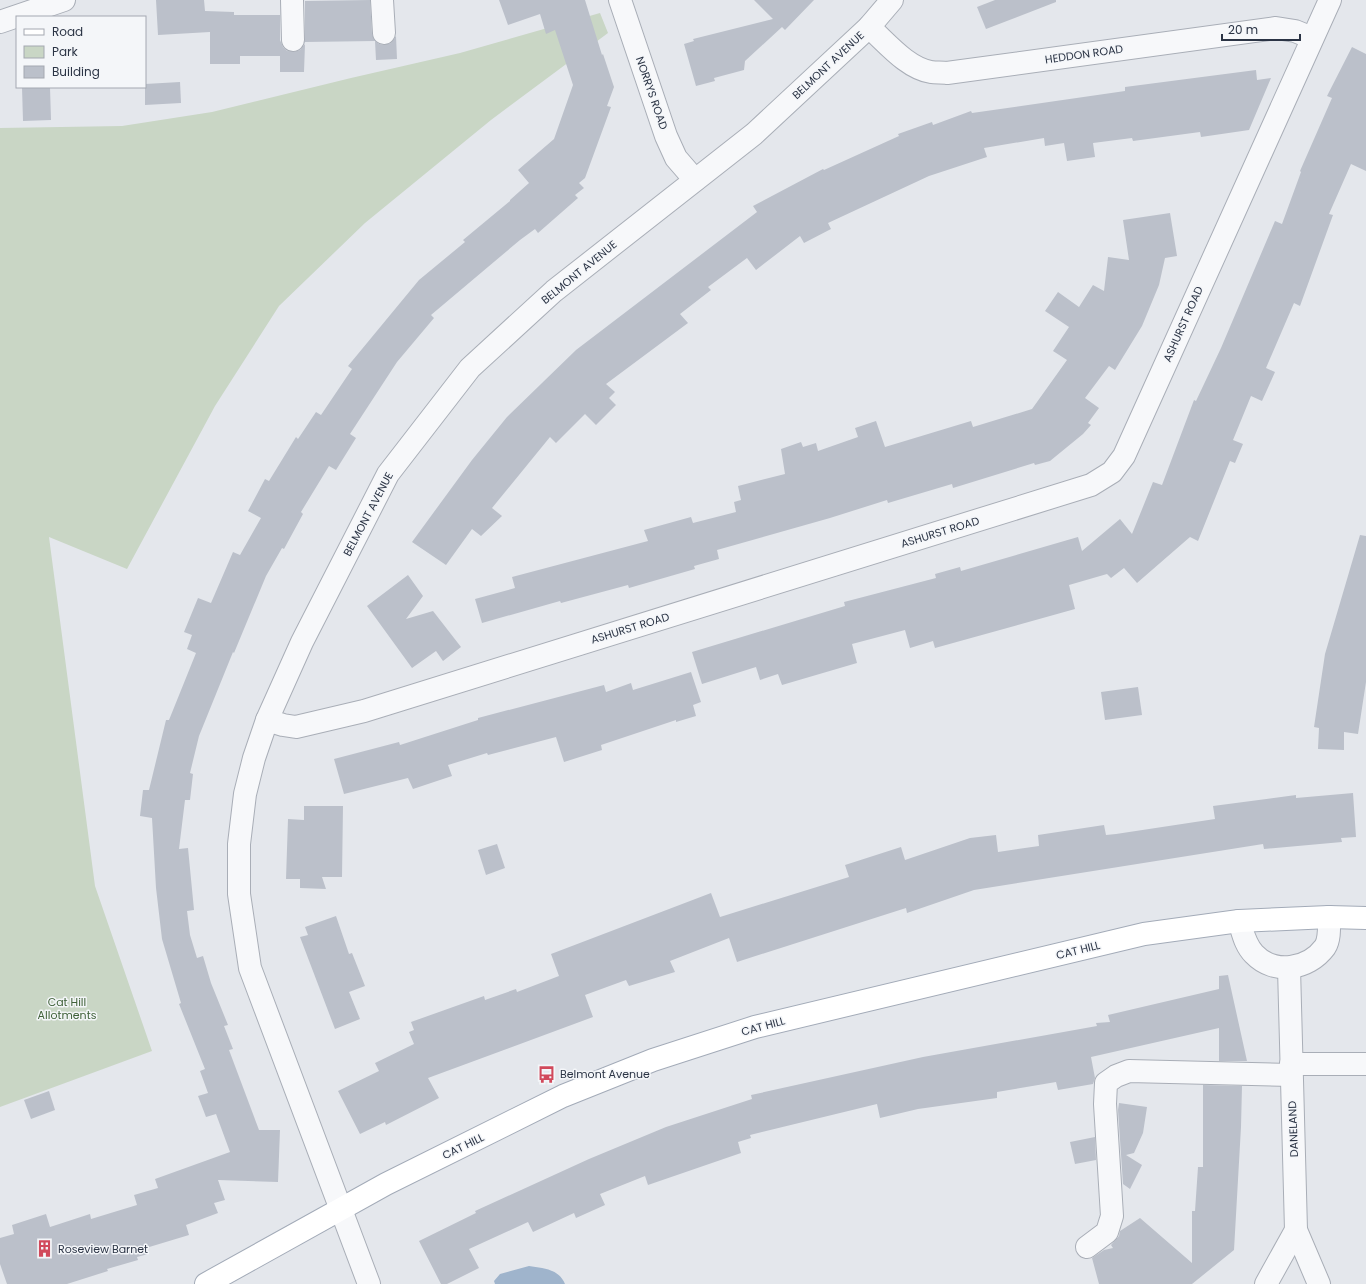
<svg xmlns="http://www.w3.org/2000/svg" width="1366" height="1284" font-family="Poppins,sans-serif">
<rect width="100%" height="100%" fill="#e4e7ec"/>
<!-- green -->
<path fill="#c9d6c5" d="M 600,13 L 608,33 L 491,120 L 365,223 L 279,306 L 215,406 L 127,569 L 49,537 L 95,886 L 152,1051 L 0,1107 L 0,128 L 122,126 L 212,112 L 351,78 L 460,53 Z"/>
<!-- water -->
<path fill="#9fb4cc" d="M 529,1266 C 543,1268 559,1269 565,1284 L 495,1284 L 494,1281 L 500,1274 Z"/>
<!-- building -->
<g fill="#bbc0ca">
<path d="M 156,0 L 204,0 L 205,11 L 234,12 L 234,15 L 280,15 L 280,40 L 283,47 L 287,51 L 294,52 L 300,50 L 305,44 L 304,72 L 280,72 L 280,56 L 240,56 L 240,64 L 210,64 L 210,32 L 158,35 Z"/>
<path d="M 370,0 L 372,34 L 375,41 L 305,42 L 305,1 Z"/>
<path d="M 499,0 L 585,0 L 602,55 L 603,54 L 614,87 L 607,106 L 611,107 L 585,178 L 579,183 L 584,188 L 575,195 L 578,198 L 538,233 L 535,229 L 520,240 L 431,315 L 434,318 L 397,362 L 350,434 L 356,438 L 336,470 L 329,466 L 301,512 L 303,514 L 284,549 L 282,548 L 266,576 L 234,653 L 233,652 L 199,736 L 190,773 L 193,774 L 190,800 L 185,800 L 179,849 L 188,848 L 194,910 L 187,911 L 190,935 L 197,958 L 203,956 L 211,983 L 228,1025 L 224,1026 L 233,1049 L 229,1050 L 259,1130 L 280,1130 L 278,1182 L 218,1180 L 225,1200 L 214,1203 L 218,1213 L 186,1225 L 189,1235 L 146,1248 L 148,1254 L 137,1257 L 138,1260 L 107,1269 L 108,1271 L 67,1284 L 7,1284 L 0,1264 L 0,1238 L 14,1234 L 12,1225 L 46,1214 L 50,1227 L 90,1214 L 91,1219 L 137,1205 L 134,1195 L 158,1188 L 155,1179 L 230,1152 L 216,1114 L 206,1117 L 198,1096 L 208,1093 L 200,1071 L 205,1069 L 179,1004 L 181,1003 L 162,939 L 156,888 L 152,818 L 140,816 L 143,790 L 149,790 L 166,720 L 169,720 L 196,653 L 187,649 L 192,635 L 184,632 L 198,598 L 211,603 L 233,552 L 240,555 L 261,518 L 248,511 L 265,479 L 269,481 L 296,437 L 298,439 L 316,412 L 321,415 L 352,369 L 348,366 L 419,280 L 465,242 L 463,240 L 510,201 L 510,200 L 529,183 L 518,170 L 554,139 L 573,85 L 555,30 L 546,34 L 540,14 L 508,25 Z"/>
<path d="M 754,0 L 814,0 L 785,30 L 782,27 L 745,61 L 744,70 L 714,78 L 715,81 L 696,86 L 684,44 L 694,41 L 693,39 L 773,19 Z"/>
<path d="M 995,0 L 1056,0 L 1056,2 L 986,29 L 977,7 Z"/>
<path d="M 396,36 L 397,59 L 376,60 L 375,41 L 379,44 L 385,45 L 391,43 Z"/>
<path d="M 1352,47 L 1366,54 L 1366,171 L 1351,164 L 1329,214 L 1333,215 L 1300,306 L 1294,303 L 1266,368 L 1275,372 L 1262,401 L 1251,396 L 1233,440 L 1243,444 L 1235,463 L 1230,461 L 1198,541 L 1190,537 L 1137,583 L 1124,568 L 1111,578 L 1107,574 L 1069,585 L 1075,609 L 935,648 L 933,641 L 910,648 L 905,630 L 852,644 L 857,663 L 782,685 L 778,674 L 760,680 L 756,667 L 702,684 L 692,652 L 845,606 L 844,602 L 936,578 L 935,574 L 960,567 L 961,571 L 1078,537 L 1082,551 L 1120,519 L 1132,534 L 1153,482 L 1162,485 L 1194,400 L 1196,401 L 1221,348 L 1275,221 L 1282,224 L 1301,172 L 1300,171 L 1332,98 L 1327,96 Z"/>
<path d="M 1256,70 L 1257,80 L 1271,78 L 1249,130 L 1201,137 L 1200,132 L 1133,141 L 1132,138 L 1093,143 L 1095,157 L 1067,161 L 1064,143 L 1045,146 L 1044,138 L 984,148 L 987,157 L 929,176 L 828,223 L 831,229 L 804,243 L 800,236 L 756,270 L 747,258 L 708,287 L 711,290 L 680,314 L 688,323 L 606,384 L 615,392 L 609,398 L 616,405 L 596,425 L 585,414 L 556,443 L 550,437 L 492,508 L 502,516 L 481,536 L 472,529 L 446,565 L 412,542 L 472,460 L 507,417 L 576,350 L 757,212 L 753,206 L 823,169 L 824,170 L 899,136 L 898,134 L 932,122 L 933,125 L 971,111 L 972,113 L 1125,91 L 1125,87 Z"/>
<path d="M 180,82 L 181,103 L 145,105 L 145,84 Z"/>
<path d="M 22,87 L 50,87 L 51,120 L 23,121 Z"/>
<path d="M 1170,213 L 1177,256 L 1165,258 L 1159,285 L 1142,326 L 1115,370 L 1109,366 L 1085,398 L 1099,408 L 1088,423 L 1091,425 L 1083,434 L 1050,461 L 1035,465 L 1034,463 L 953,488 L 952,484 L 888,503 L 887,500 L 830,518 L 717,550 L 719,559 L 694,566 L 695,569 L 629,588 L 628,585 L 561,603 L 560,601 L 482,623 L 475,599 L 515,588 L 512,577 L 648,541 L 644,530 L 691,517 L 693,523 L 736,512 L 734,502 L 741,500 L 738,486 L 785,474 L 781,449 L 801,442 L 803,447 L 816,443 L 818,451 L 858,437 L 855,428 L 876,421 L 885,447 L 971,421 L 973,427 L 1032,409 L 1067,360 L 1053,351 L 1069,327 L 1045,311 L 1058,292 L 1079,307 L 1093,285 L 1104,291 L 1108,257 L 1129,260 L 1123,220 Z"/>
<path d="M 1360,535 L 1366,536 L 1366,682 L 1358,734 L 1344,732 L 1344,750 L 1318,749 L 1319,728 L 1314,727 L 1325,654 Z"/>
<path d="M 408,575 L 423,596 L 406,619 L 433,611 L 461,647 L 443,661 L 436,651 L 412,668 L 367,606 Z"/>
<path d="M 691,672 L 701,702 L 693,705 L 696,716 L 676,722 L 676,720 L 601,745 L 602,750 L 564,762 L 556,737 L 488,755 L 487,753 L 448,765 L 452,776 L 413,789 L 408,778 L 344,794 L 334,759 L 399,742 L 400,745 L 478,720 L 478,718 L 604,685 L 606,692 L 631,683 L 633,690 Z"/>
<path d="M 1138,687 L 1142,715 L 1105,720 L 1101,692 Z"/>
<path d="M 1353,793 L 1356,837 L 1341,838 L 1342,842 L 1264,849 L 1263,844 L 974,890 L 907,913 L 906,908 L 737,962 L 729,938 L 670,961 L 675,972 L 629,986 L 626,980 L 585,995 L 593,1017 L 428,1078 L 439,1098 L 386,1125 L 385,1122 L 360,1134 L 338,1091 L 379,1071 L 375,1063 L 414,1044 L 409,1032 L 414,1030 L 411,1022 L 484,996 L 485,1000 L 516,989 L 517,992 L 559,976 L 551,954 L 711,893 L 720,917 L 849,877 L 845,865 L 901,847 L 905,860 L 970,838 L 996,835 L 998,852 L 1039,846 L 1038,835 L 1104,825 L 1106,835 L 1116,834 L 1215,819 L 1213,806 L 1296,795 L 1296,798 Z"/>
<path d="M 304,806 L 343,806 L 342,877 L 322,877 L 326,889 L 300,888 L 300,879 L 286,879 L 288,819 L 304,820 Z"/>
<path d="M 497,844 L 505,868 L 486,875 L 478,850 Z"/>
<path d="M 336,916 L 349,954 L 352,953 L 365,986 L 349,992 L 360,1019 L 335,1029 L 300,937 L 308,935 L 305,927 Z"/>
<path d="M 1228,975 L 1247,1061 L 1219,1061 L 1219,1028 L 1091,1057 L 1095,1078 L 1093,1084 L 1058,1090 L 1056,1082 L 997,1092 L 997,1098 L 918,1109 L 880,1118 L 877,1104 L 750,1135 L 751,1138 L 738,1142 L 741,1153 L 648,1185 L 645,1176 L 600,1194 L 605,1205 L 576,1218 L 574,1213 L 533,1232 L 528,1222 L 469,1249 L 479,1268 L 447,1284 L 441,1284 L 419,1241 L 476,1213 L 475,1211 L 589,1159 L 666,1127 L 752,1099 L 751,1095 L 923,1057 L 1097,1026 L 1096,1023 L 1110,1022 L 1108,1015 L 1219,989 L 1219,976 Z"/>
<path d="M 1203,1085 L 1242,1086 L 1241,1127 L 1234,1250 L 1192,1284 L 1099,1284 L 1092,1258 L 1104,1250 L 1113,1248 L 1111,1245 L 1119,1236 L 1120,1231 L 1140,1218 L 1192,1263 L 1192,1211 L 1195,1211 L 1198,1167 L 1203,1167 Z"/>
<path d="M 49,1091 L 55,1110 L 31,1119 L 24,1100 Z"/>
<path d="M 1119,1103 L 1147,1107 L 1143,1133 L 1134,1153 L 1126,1155 L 1142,1165 L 1130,1189 L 1123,1184 L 1118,1110 Z"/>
<path d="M 1095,1137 L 1096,1160 L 1075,1164 L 1070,1142 Z"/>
</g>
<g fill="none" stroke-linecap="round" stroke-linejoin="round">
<defs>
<g id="minor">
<path d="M 292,0 L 293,40"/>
<path d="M 382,0 L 384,33"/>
<path d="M 620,0 L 666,136 L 676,158 L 695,180"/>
<path d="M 0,22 L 64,0"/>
<path d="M 869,27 C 887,43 907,68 931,72 C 936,73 942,72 947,73 L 1276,28 L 1295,31 L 1312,38"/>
<path d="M 267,720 L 283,725 L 296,727 L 364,711 L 1091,485 L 1112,472 L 1124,456 L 1330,0"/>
<path d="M 1239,921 C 1243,933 1245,945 1254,954 C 1274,975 1308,970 1325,947 C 1330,939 1329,927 1329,917"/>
<path d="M 1289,968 L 1296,1230 L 1319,1284"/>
<path d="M 1291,1064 L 1366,1064"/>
<path d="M 1087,1247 L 1107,1232 L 1112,1216 L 1105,1104 L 1106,1083 L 1116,1076 L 1129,1071 L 1291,1075"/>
<path d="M 369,1284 L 250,968 L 239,894 L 239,844 L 245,794 L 254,758 L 267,720 L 302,642 L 388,474 L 470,368 L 554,291 L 754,134 L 869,27 L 892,0"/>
<path d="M 1266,1284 L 1296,1230"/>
</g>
<path id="major" d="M 206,1284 L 386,1184 L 563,1096 L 653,1060 L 755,1027 L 1144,934 L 1239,921 L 1329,917 L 1366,918"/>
</defs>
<!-- minor casing -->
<use href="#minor" stroke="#a9aeb7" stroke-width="24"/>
<!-- major casing -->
<use href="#major" stroke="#a3abb8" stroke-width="24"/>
<!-- minor -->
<use href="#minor" stroke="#f7f8fa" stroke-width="22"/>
<!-- major -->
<use href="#major" stroke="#fff" stroke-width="22"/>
</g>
<!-- icons -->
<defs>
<symbol id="bus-bare" viewBox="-9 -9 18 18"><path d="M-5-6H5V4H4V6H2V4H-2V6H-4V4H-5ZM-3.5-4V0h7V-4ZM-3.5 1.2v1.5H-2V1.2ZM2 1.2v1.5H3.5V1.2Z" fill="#d1495b" stroke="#f4f6f9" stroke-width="2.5" paint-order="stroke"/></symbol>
<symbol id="building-bare" viewBox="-9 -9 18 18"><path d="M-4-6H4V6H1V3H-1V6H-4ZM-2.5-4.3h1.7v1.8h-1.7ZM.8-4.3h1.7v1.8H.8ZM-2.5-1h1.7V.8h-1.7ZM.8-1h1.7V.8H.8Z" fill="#d1495b" stroke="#f4f6f9" stroke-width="2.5" paint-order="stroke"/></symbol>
</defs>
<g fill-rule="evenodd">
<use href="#bus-bare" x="534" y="1062" width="25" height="25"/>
<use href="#building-bare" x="32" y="1236" width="25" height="25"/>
</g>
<g text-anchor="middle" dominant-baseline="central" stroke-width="3" stroke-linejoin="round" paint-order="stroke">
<!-- street labels -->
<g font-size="11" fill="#2b3445" stroke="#f4f6f9">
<text transform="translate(1084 54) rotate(-8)">HEDDON ROAD</text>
<text transform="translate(828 65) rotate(-43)">BELMONT AVENUE</text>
<text transform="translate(652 93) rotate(71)">NORRYS ROAD</text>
<text transform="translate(579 272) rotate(-39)">BELMONT AVENUE</text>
<text transform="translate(1183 324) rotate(-66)">ASHURST ROAD</text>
<text transform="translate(368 514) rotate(-62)">BELMONT AVENUE</text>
<text transform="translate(940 532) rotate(-17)">ASHURST ROAD</text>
<text transform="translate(630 628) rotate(-17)">ASHURST ROAD</text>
<text transform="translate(1078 950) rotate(-14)">CAT HILL</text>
<text transform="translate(763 1026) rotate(-15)">CAT HILL</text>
<text transform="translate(1293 1129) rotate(-92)">DANELAND</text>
<text transform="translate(463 1146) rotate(-26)">CAT HILL</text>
</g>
<!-- park labels -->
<g font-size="11" fill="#3f6138" stroke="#f4f6f9">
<text x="67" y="1002">Cat Hill<tspan x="67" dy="13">Allotments</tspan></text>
</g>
<!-- poi labels -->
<g font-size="11" fill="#2b3445" stroke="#f4f6f9" text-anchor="start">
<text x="560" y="1074">Belmont Avenue</text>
<text x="58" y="1249">Roseview Barnet</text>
</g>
</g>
<!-- legend -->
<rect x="16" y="16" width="130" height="72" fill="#f4f6f9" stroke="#a4a8b1"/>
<rect x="24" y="29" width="20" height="6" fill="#ffffff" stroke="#a4a8b1"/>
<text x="52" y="36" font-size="12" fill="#2b3445">Road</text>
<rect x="24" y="46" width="20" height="12" fill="#c9d6c5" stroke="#a4a8b1"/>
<text x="52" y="56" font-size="12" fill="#2b3445">Park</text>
<rect x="24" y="66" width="20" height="12" fill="#bbc0ca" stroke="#a4a8b1"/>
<text x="52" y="76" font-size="12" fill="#2b3445">Building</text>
<!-- scale -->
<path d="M1222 34v6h78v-6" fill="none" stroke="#2b3445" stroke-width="2"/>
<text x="1228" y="34" font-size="12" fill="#2b3445" stroke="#f4f6f9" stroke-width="3" paint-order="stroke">20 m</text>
</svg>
